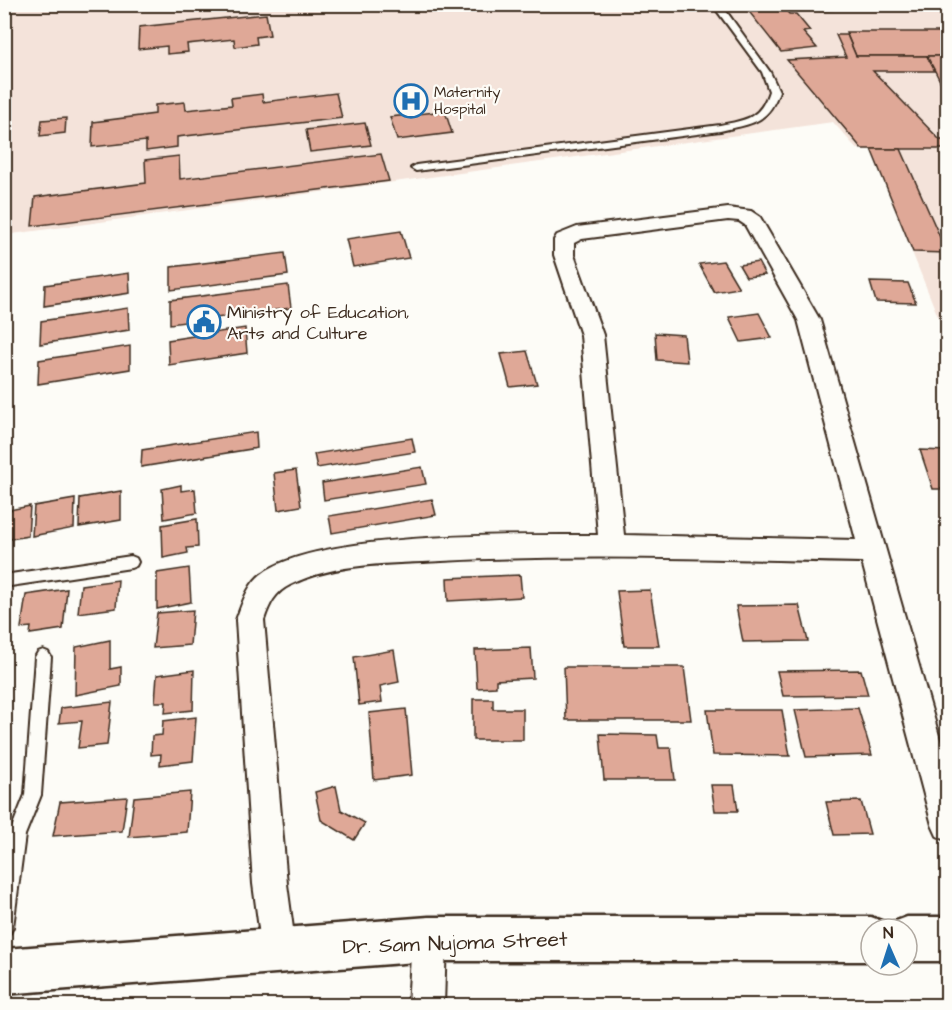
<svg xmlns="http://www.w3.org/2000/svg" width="952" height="1010" font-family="'Architects Daughter',sans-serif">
<rect width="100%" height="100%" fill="#fdfcf7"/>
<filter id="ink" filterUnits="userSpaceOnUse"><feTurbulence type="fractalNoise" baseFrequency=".0167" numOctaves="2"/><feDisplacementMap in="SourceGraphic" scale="12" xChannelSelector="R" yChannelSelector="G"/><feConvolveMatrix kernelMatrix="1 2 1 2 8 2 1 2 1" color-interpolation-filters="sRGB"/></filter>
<g filter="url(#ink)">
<!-- built -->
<path fill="#f4e3da" d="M 4,5 L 947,5 L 947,339 L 871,150 L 857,149 L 833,122 L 5,235 Z"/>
<!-- building -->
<g fill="#dfa897" stroke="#3b2a1e" stroke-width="1.5">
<path d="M 138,4 L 199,4 L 137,9 Z"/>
<path d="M 743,4 L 781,4 L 789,14 L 796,14 L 810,31 L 803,32 L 817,48 L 781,52 Z"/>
<path d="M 814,4 L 882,4 L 820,11 Z"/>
<path d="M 266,14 L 270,35 L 256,37 L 257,44 L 235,47 L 234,39 L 187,44 L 188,52 L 167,54 L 167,46 L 138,49 L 139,27 Z"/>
<path d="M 846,32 L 948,32 L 948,56 L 856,56 Z"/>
<path d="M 836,35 L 847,35 L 856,56 L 927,56 L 935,71 L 873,71 L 940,140 L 948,140 L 948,149 L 862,149 L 787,60 L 846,57 Z"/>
<path d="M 927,56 L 948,56 L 948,97 L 935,71 Z"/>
<path d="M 336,93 L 342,118 L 177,137 L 177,147 L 146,151 L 146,141 L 92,147 L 93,122 L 155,114 L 155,105 L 185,102 L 186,110 L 232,105 L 231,98 L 262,94 L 263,102 Z"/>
<path d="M 445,111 L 452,133 L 397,140 L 390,117 Z"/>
<path d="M 66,118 L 65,133 L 40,136 L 42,120 Z"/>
<path d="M 365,123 L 371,145 L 310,152 L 306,130 Z"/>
<path d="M 871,149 L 901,149 L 947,253 L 913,252 Z"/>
<path d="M 381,154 L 389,181 L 32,226 L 35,197 L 146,183 L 145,160 L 179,156 L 180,179 Z"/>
<path d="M 401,231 L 409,258 L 353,267 L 346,239 Z"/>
<path d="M 285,253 L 288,275 L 171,290 L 171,267 Z"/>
<path d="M 723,261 L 739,288 L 714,292 L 699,264 Z"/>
<path d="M 758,262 L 765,275 L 746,277 L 739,265 Z"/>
<path d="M 129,273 L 130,293 L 44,306 L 45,285 Z"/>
<path d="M 870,282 L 908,283 L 916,303 L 876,302 Z"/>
<path d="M 288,285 L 291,308 L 170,324 L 170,300 Z"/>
<path d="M 128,308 L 129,330 L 40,344 L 41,321 Z"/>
<path d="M 759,313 L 772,338 L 741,342 L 729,317 Z"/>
<path d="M 245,328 L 247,353 L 169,365 L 168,340 Z"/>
<path d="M 655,333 L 684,335 L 687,362 L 657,360 Z"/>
<path d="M 130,346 L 130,369 L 38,384 L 39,360 Z"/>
<path d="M 527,351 L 537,384 L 510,387 L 501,354 Z"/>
<path d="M 256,432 L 257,448 L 141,467 L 142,450 Z"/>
<path d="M 412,438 L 415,452 L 317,468 L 314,454 Z"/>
<path d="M 920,450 L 948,451 L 948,489 L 933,489 Z"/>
<path d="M 422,467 L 426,484 L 324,500 L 322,483 Z"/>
<path d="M 296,470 L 301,506 L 278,510 L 274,473 Z"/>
<path d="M 181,485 L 181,491 L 195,489 L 197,513 L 164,519 L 162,489 Z"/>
<path d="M 121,491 L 121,520 L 79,527 L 80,498 Z"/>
<path d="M 75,499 L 74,528 L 32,536 L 34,506 Z"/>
<path d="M 432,499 L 436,515 L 332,533 L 329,516 Z"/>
<path d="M 30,506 L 28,536 L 4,540 L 4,511 Z"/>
<path d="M 197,519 L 198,547 L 187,548 L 188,553 L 163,558 L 162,525 Z"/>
<path d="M 189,568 L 191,602 L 157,609 L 157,573 Z"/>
<path d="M 520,575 L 522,597 L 448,601 L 447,578 Z"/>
<path d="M 118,580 L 116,608 L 78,613 L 81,585 Z"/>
<path d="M 67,589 L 63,629 L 30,634 L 31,627 L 21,628 L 26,595 Z"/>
<path d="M 650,590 L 659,646 L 624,646 L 617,591 Z"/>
<path d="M 799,605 L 808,641 L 743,642 L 736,606 Z"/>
<path d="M 193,610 L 190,645 L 153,648 L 157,613 Z"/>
<path d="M 110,640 L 110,669 L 121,667 L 121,686 L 75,695 L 76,647 Z"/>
<path d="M 531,648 L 533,678 L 496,680 L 496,687 L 477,688 L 475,650 Z"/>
<path d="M 394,650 L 399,682 L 380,686 L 382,702 L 359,705 L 354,657 Z"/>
<path d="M 564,667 L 684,667 L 691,720 L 566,720 Z"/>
<path d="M 194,670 L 193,710 L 165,713 L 166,702 L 155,702 L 157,675 Z"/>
<path d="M 861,670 L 868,695 L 783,696 L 777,671 Z"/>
<path d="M 473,699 L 493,699 L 493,709 L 523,709 L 523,740 L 473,740 Z"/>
<path d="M 112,702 L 107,745 L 78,748 L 82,721 L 59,723 L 61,708 Z"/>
<path d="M 858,708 L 872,755 L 806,757 L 795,710 Z"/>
<path d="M 406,709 L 412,775 L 374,780 L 369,713 Z"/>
<path d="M 707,710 L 782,710 L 790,756 L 713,755 Z"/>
<path d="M 196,717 L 193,761 L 160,765 L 161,754 L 151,755 L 152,736 L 162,735 L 163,721 Z"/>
<path d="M 600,734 L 657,735 L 659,748 L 671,748 L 675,780 L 604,780 Z"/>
<path d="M 711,785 L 734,785 L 738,811 L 715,811 Z"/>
<path d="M 336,786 L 341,810 L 365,823 L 354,840 L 321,820 L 315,792 Z"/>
<path d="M 190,792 L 187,832 L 129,837 L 134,797 Z"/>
<path d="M 127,797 L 122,831 L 53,836 L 60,802 Z"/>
<path d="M 861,801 L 870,834 L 834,835 L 826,802 Z"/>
</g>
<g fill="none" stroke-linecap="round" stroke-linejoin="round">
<defs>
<g id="lane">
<path d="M 712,4 L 721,4 L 770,72 L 779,91 C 768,124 751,124 720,131 L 416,171 L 411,168 L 416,165 L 720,125 C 746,120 760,119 769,91 L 762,72 Z"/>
<path d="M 131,556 L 136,558 L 138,562 L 136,566 L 131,568 L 4,587 L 4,575 Z"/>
<path d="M 43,650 L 48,652 L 51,657 L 41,795 L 25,835 L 13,927 L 10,933 L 4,936 L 4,862 L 9,835 L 25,795 L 35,657 L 38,652 Z"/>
</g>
<g id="street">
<path d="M 728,208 L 751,211 L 760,217 L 820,320 L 948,767 L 948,841 L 937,836 L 932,825 L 862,562 C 722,559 582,554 442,561 C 393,564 335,562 290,585 C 275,592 269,605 264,620 L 287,884 L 296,951 L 291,963 L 279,968 L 267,963 L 262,951 L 253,884 L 236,620 C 242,604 248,583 263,573 C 321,531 523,535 598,535 L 581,335 L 554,255 L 554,240 L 557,235 L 577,227 ZM 728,220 L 739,221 L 745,225 L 798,320 L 856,540 L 624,535 L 603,335 L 574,255 L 574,243 L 582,239 Z"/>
<path d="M 429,922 L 441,927 L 446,939 L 444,1006 L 408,1006 L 412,939 L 417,927 Z"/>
</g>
<g id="secondary">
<path d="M 429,917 L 871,917 L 887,923 L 889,929 L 871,929 L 871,961 L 429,961 L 4,994 L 4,949 Z"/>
<path d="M 907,917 L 948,917 L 948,961 L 907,961 L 907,929 L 889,929 L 891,923 Z"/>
</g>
</defs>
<!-- lane casing -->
<use href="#lane" stroke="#3b2a1e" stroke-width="4"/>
<!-- street casing -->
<use href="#street" stroke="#3b2a1e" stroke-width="4"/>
<!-- secondary casing -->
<use href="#secondary" stroke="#3b2a1e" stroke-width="5"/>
<!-- lane -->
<use href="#lane" fill="#fdfcf7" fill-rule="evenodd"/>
<!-- street -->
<use href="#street" fill="#fdfcf7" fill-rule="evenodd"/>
<!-- secondary -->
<use href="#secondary" fill="#fdfcf7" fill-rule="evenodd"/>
</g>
</g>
<!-- icons -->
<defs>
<symbol id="hospital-ring" viewBox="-11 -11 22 22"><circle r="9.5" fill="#fdfcf7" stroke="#1f6fb2" stroke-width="1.5"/><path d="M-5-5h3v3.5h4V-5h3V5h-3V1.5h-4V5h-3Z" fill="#1f6fb2"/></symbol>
<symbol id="civic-ring" viewBox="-11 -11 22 22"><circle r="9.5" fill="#fdfcf7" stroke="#1f6fb2" stroke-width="1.5"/><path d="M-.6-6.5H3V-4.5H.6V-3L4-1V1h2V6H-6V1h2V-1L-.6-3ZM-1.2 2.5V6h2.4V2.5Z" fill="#1f6fb2"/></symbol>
</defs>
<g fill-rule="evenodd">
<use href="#hospital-ring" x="392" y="82" width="38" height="38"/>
<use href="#civic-ring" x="185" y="303" width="38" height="38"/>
</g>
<g text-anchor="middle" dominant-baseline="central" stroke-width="4.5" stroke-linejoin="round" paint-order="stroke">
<!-- far-poi labels -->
<g font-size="15" fill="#3b2a1e" stroke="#fdfcf7" text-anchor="start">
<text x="434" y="92">Maternity<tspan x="434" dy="17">Hospital</tspan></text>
</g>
<!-- poi labels -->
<g font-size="18" fill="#3b2a1e" stroke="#fdfcf7" text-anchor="start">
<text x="227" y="312">Ministry of Education,<tspan x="227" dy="21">Arts and Culture</tspan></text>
</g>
<!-- near-street labels -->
<g font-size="21" fill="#3b2a1e" stroke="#fdfcf7">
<text transform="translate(455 943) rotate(-2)">Dr. Sam Nujoma Street</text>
</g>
</g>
<!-- margin -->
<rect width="952" height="1010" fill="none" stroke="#fdfcf7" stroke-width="24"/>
<rect x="12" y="12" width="928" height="986" fill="none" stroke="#3b2a1e" stroke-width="2" filter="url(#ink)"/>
<!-- north arrow -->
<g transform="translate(889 947) rotate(357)"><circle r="28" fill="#fdfcf7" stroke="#afa8a0" stroke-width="1.5"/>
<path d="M0-4.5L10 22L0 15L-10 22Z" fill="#1f6fb2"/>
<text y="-9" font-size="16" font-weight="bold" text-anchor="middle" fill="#3b2a1e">N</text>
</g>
</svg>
